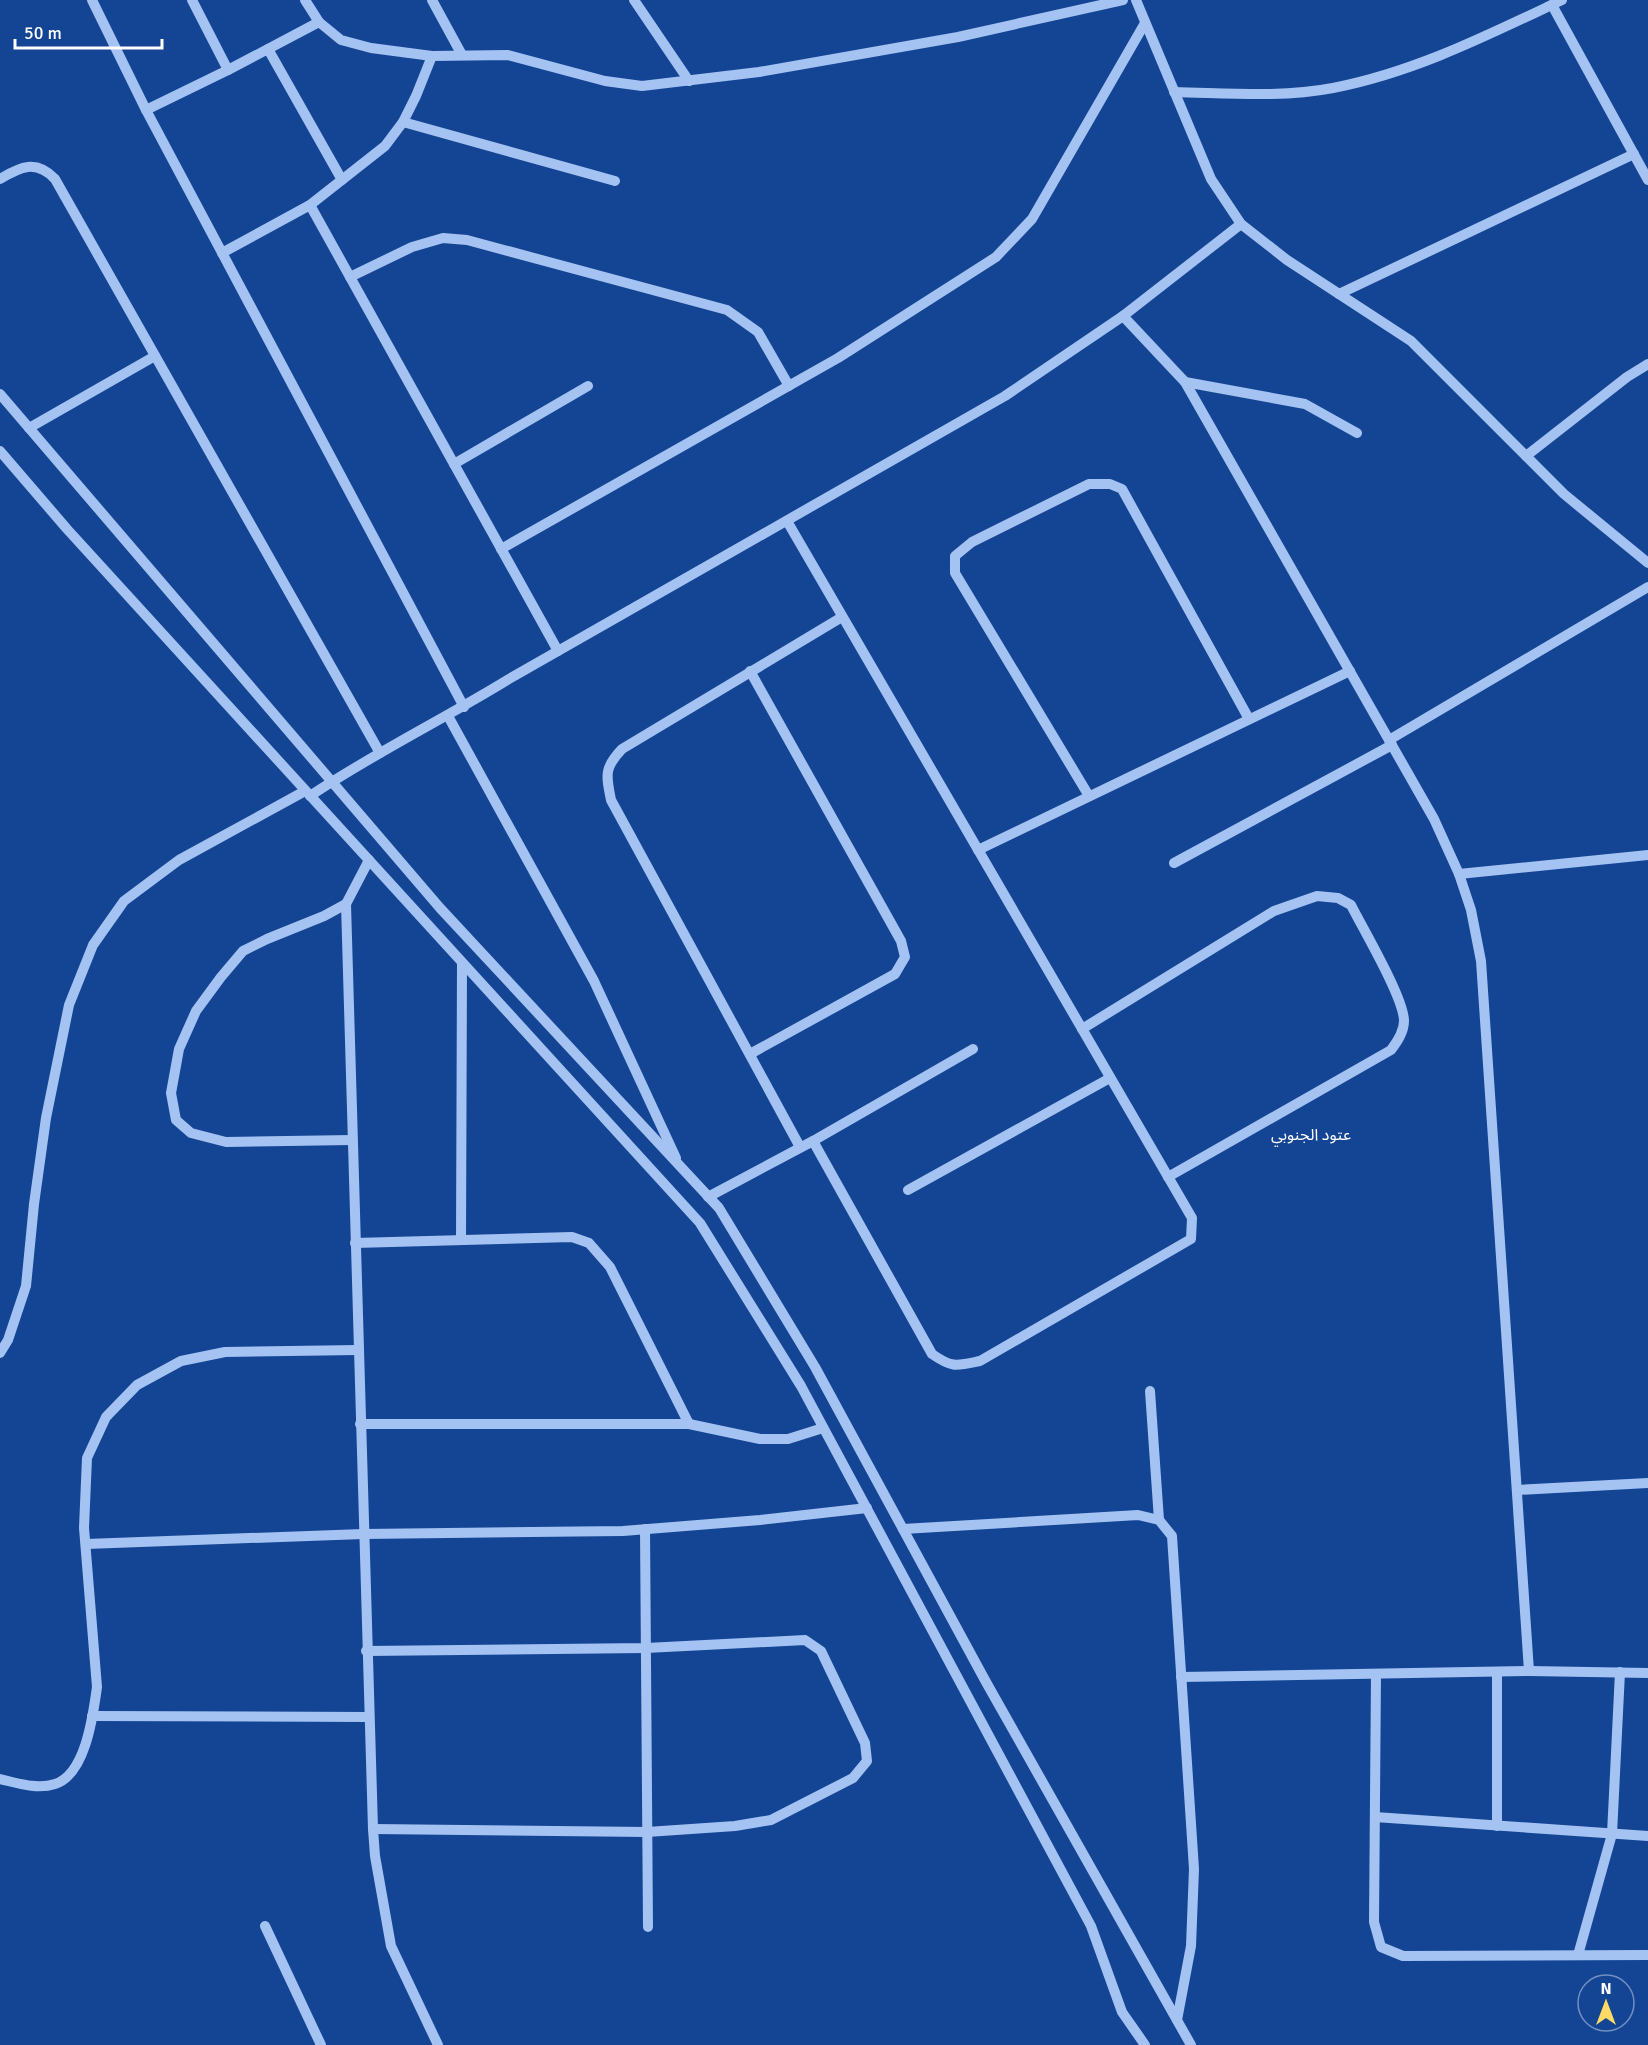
<svg xmlns="http://www.w3.org/2000/svg" width="1648" height="2045" font-family="Signika,'Noto Sans Arabic',sans-serif">
<rect width="100%" height="100%" fill="#144595"/>
<g fill="none" stroke-linecap="round" stroke-linejoin="round">
<!-- minor -->
<g stroke="#a4c3f2" stroke-width="10">
<path d="M 92,0 L 146,110 L 464,707"/>
<path d="M 192,0 L 228,70"/>
<path d="M 305,0 L 319,22 L 341,40 L 371,48 L 432,56 L 508,55 L 605,81 L 642,86 L 759,72 L 958,37 L 1123,0"/>
<path d="M 432,0 L 462,55"/>
<path d="M 634,0 L 689,81"/>
<path d="M 1136,0 L 1211,179 L 1241,224 L 1287,260 L 1411,341 L 1564,494 L 1648,563"/>
<path d="M 1552,5 L 1648,180"/>
<path d="M 268,49 L 342,180"/>
<path d="M 1174,92 C 1227,93 1281,98 1333,88 C 1415,72 1488,35 1562,0"/>
<path d="M 146,110 L 228,70 L 319,22"/>
<path d="M 403,122 L 615,181"/>
<path d="M 0,179 C 20,167 36,159 55,179 L 380,753"/>
<path d="M 310,205 L 558,651"/>
<path d="M 222,253 L 310,205 L 385,146 L 403,122 L 416,96 L 432,56"/>
<path d="M 350,277 L 412,247 L 443,238 L 467,240 L 727,310 L 758,332 L 789,386"/>
<path d="M 1339,294 L 1634,154"/>
<path d="M 1123,316 L 1185,382 L 1434,819 L 1459,874 L 1471,910 L 1481,961 L 1529,1671"/>
<path d="M 1185,382 L 1305,404 L 1357,433"/>
<path d="M 0,394 L 440,908 L 719,1208 L 815,1367 L 986,1682 L 1191,2045"/>
<path d="M 29,428 L 155,356"/>
<path d="M 0,451 L 67,529 L 700,1223 L 801,1386 L 1091,1926 L 1122,2012 L 1145,2045"/>
<path d="M 1526,456 L 1627,377 L 1648,364"/>
<path d="M 454,464 L 588,386"/>
<path d="M 787,521 L 1192,1218 L 1191,1239 L 980,1361 C 956,1366 952,1368 932,1354 L 813,1141"/>
<path d="M 501,549 L 838,358 L 996,257 L 1032,219 L 1145,23"/>
<path d="M 448,716 L 594,981 L 676,1158"/>
<path d="M 1389,740 L 1648,587"/>
<path d="M 310,796 C 374,753 444,719 509,679 L 1005,396 L 1123,316 L 1241,224"/>
<path d="M 1089,796 L 955,573 L 955,556 L 972,542 L 1089,484 L 1110,484 L 1122,489 L 1249,719"/>
<path d="M 978,850 L 1350,671"/>
<path d="M 1174,863 L 1392,745"/>
<path d="M 1459,874 L 1648,855"/>
<path d="M 346,904 L 373,1829 L 375,1856 L 391,1946 L 438,2045"/>
<path d="M 1082,1029 L 1274,911 L 1317,896 L 1338,898 L 1351,905 C 1363,929 1404,998 1404,1021 C 1404,1032 1397,1042 1391,1050 L 1168,1177"/>
<path d="M 750,1054 L 895,974 L 905,957 L 901,941 L 750,671"/>
<path d="M 352,1140 L 226,1142 L 191,1133 L 176,1120 L 171,1093 L 179,1049 L 196,1011 L 221,977 L 243,951 L 267,939 L 324,916 L 346,904 L 369,860"/>
<path d="M 800,1147 L 611,800 C 606,775 604,768 622,749 L 842,617"/>
<path d="M 908,1190 L 1110,1078"/>
<path d="M 708,1197 L 813,1141 L 973,1049"/>
<path d="M 461,1240 L 462,963"/>
<path d="M 355,1243 L 572,1237 L 589,1243 L 610,1267 L 689,1424"/>
<path d="M 0,1353 L 8,1340 L 26,1286 L 34,1204 L 46,1118 L 69,1005 L 93,945 L 124,901 L 179,860 L 305,791"/>
<path d="M 1150,1391 L 1159,1520"/>
<path d="M 360,1424 L 689,1424 L 760,1439 L 788,1439 L 823,1428"/>
<path d="M 1517,1490 L 1648,1483"/>
<path d="M 645,1529 L 648,1927"/>
<path d="M 903,1529 L 1138,1515 L 1159,1520 L 1172,1536 L 1194,1869 L 1191,1946 L 1177,2020"/>
<path d="M 86,1544 L 363,1534 L 623,1531 L 760,1520 L 867,1508"/>
<path d="M 366,1651 L 646,1648 L 805,1640 L 821,1651 L 865,1743 L 867,1761 L 853,1778 L 771,1820 L 735,1826 L 647,1832 L 373,1829"/>
<path d="M 1497,1672 L 1497,1826"/>
<path d="M 1376,1674 L 1374,1922 L 1381,1947 L 1403,1956 L 1648,1955"/>
<path d="M 1181,1677 L 1529,1671 L 1648,1673"/>
<path d="M 92,1716 L 368,1717"/>
<path d="M 0,1779 C 17,1783 37,1790 55,1784 C 86,1774 93,1715 97,1687 L 84,1528 L 87,1458 L 106,1417 L 137,1385 L 181,1361 L 225,1352 L 358,1350"/>
<path d="M 1375,1817 L 1648,1836"/>
<path d="M 265,1926 L 321,2045"/>
<path d="M 1578,1955 L 1612,1834 L 1620,1672"/>
</g>
</g>
<g text-anchor="middle" dominant-baseline="central" stroke-width="4.5" stroke-linejoin="round" paint-order="stroke">
<!-- neighbourhood labels -->
<g font-size="16" fill="#fff" stroke="#144595">
<text x="1311" y="1135">عتود الجنوبي</text>
</g>
</g>
<!-- north arrow -->
<g transform="translate(1606 2003)"><circle r="28" fill="#144595" stroke="#728fbf" stroke-width="1.5"/>
<path d="M0-4.5L10 22L0 15L-10 22Z" fill="#ffdb65"/>
<text y="-9" font-size="16" font-weight="bold" text-anchor="middle" fill="#ffffff">N</text>
</g>
<!-- scale -->
<path d="M15 39v9h147v-9" fill="none" stroke="#ffffff" stroke-width="3"/>
<text x="24" y="39" font-size="18" fill="#ffffff" stroke="#144595" stroke-width="4.5" paint-order="stroke">50 m</text>
</svg>
